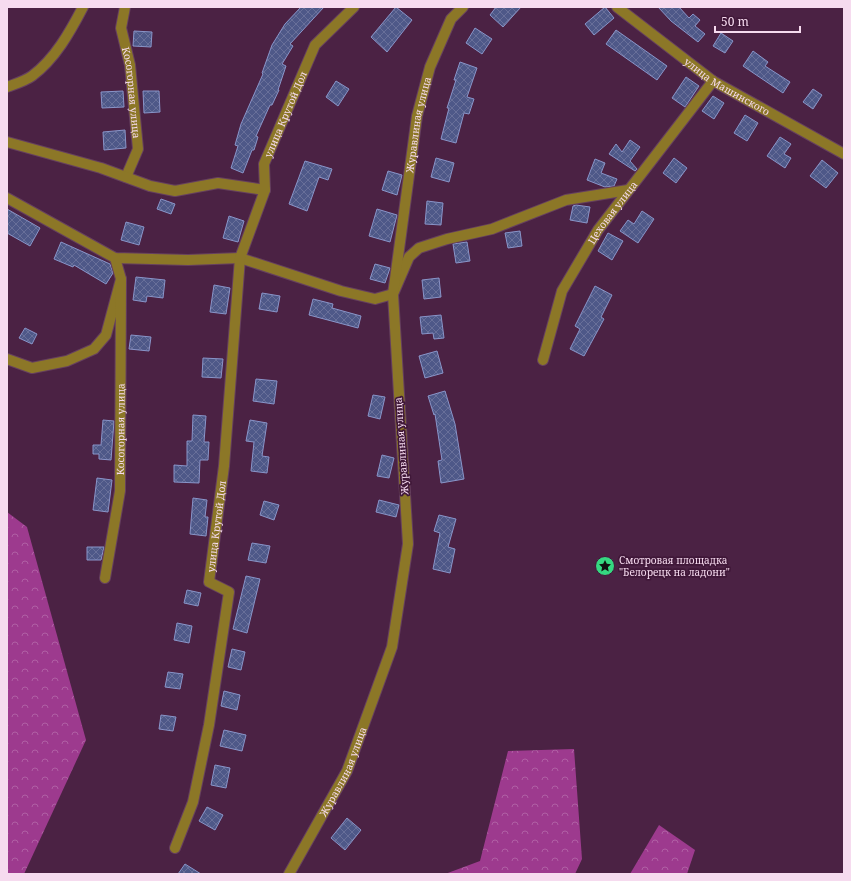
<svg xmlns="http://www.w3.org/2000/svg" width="851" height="881" font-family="'Noto Serif',serif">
<defs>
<pattern id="forest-crowns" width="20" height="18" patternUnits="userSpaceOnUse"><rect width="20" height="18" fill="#9d3a8e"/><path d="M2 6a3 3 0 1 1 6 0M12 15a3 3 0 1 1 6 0" fill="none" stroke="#b05fa4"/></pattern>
<pattern id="building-cross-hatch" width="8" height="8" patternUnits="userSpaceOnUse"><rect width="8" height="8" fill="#4e5888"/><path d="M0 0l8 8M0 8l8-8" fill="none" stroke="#686f99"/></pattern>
</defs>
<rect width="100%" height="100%" fill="#4b2244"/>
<!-- forest -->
<g fill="url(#forest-crowns)">
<path d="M 7,512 L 27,527 L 86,740 L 24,874 L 7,874 Z"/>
<path d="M 574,749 L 582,859 L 575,874 L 445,874 L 480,861 L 508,751 Z"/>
<path d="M 659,825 L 695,850 L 687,874 L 630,874 Z"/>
</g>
<!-- building -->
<g fill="url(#building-cross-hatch)" stroke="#8995c9">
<path d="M 301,7 L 324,7 L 290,44 L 293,46 L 282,64 L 286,66 L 278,90 L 279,90 L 272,105 L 270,105 L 256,136 L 258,137 L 254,150 L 252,150 L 243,173 L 231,168 L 238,146 L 235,145 L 241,124 L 263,74 L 262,73 L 272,45 L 285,24 Z"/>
<path d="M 396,7 L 412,20 L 387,52 L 371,37 Z"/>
<path d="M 496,7 L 521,7 L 503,27 L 490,15 Z"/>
<path d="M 605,7 L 614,18 L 594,35 L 585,24 Z"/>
<path d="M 658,7 L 679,7 L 689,18 L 693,14 L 700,20 L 695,26 L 705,34 L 698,42 L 671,21 Z"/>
<path d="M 475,28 L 492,39 L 482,54 L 466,43 Z"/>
<path d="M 616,30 L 667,66 L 657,80 L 606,44 Z"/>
<path d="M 134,31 L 152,32 L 151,47 L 133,46 Z"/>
<path d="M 721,33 L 733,41 L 725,53 L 713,46 Z"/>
<path d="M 753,51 L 768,62 L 765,66 L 790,82 L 783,93 L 743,66 Z"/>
<path d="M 460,62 L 477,68 L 467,97 L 474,99 L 469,114 L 464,113 L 456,143 L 441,139 L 449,108 L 447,108 L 456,80 L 454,80 Z"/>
<path d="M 686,77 L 699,86 L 685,107 L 672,98 Z"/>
<path d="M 336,81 L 349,89 L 338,106 L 326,97 Z"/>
<path d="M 813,89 L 822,95 L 813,109 L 803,102 Z"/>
<path d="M 123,91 L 124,107 L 102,108 L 101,92 Z"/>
<path d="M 143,91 L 159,91 L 160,112 L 144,113 Z"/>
<path d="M 713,96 L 724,103 L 714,119 L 702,111 Z"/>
<path d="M 745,115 L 758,123 L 747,141 L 734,133 Z"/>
<path d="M 125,130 L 126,148 L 104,150 L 103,132 Z"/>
<path d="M 780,137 L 791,144 L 784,154 L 791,158 L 785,168 L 767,156 Z"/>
<path d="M 630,140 L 640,147 L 630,161 L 637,169 L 635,171 L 609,154 L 616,144 L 622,152 Z"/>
<path d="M 436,158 L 454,163 L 449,182 L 431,177 Z"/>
<path d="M 674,158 L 687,168 L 676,183 L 663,173 Z"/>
<path d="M 595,159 L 605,163 L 601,173 L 617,179 L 614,186 L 605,187 L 587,180 Z"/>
<path d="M 822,160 L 838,173 L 826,188 L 810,176 Z"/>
<path d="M 305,161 L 332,169 L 328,180 L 319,177 L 307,211 L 289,204 Z"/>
<path d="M 388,171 L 402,175 L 397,195 L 382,190 Z"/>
<path d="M 161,199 L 175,204 L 171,214 L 157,209 Z"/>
<path d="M 427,201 L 443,203 L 441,225 L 425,224 Z"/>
<path d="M 576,205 L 590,207 L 587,223 L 570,220 L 573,206 Z"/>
<path d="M 7,209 L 40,228 L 30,246 L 7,233 Z"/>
<path d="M 377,209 L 397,215 L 390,242 L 369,236 Z"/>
<path d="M 642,211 L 654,219 L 638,243 L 620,231 L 628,220 L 634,224 Z"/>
<path d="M 229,216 L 244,221 L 238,242 L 223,238 Z"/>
<path d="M 126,222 L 144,227 L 139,245 L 121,240 Z"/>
<path d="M 520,231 L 522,246 L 508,248 L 505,233 Z"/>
<path d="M 608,233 L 623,241 L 612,260 L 598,251 Z"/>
<path d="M 61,242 L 110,264 L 113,273 L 106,284 L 74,265 L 73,267 L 54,259 Z"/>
<path d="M 467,242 L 470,261 L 456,263 L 453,244 Z"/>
<path d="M 375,264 L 390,268 L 385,283 L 370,279 Z"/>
<path d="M 136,277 L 165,280 L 163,298 L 147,296 L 146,302 L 133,300 Z"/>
<path d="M 439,278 L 441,297 L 424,299 L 422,280 Z"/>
<path d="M 214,285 L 230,288 L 226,314 L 210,312 Z"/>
<path d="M 595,286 L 612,295 L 601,317 L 604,319 L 584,356 L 570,349 L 580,329 L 575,326 Z"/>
<path d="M 262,293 L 280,296 L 277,312 L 259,309 Z"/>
<path d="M 313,299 L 333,304 L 332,308 L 361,316 L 358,328 L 309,315 Z"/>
<path d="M 441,315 L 444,338 L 434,339 L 433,333 L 422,334 L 420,317 Z"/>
<path d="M 25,328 L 37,334 L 32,344 L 19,338 Z"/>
<path d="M 131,335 L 151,337 L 149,351 L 129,349 Z"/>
<path d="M 437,351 L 443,373 L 425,378 L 419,356 Z"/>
<path d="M 203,358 L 223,359 L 221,378 L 202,377 Z"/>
<path d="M 256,379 L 277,381 L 274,404 L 253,401 Z"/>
<path d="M 445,391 L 455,424 L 464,479 L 441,483 L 438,461 L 442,460 L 435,414 L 434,415 L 428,396 Z"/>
<path d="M 373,395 L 385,397 L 380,419 L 368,416 Z"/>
<path d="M 193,415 L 206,416 L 204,442 L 209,442 L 208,460 L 200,460 L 199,483 L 174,482 L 174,465 L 187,466 L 187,441 L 192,441 Z"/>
<path d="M 103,420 L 114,421 L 111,460 L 99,459 L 99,454 L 93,454 L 93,445 L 101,445 Z"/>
<path d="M 250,420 L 267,423 L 262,456 L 269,457 L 267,473 L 251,471 L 254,442 L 246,441 Z"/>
<path d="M 382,455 L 394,458 L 389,478 L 377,476 Z"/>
<path d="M 97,478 L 112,480 L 108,512 L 93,510 Z"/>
<path d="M 193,498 L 207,500 L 205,517 L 208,517 L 206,536 L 190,534 Z"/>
<path d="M 379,500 L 399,505 L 396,517 L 376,512 Z"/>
<path d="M 264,501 L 279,505 L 274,520 L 260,515 Z"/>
<path d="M 439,515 L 456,519 L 448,547 L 455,549 L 450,573 L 433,569 L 440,533 L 434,531 Z"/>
<path d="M 252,543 L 270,546 L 266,563 L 248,560 Z"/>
<path d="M 87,547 L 104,547 L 101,560 L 87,560 Z"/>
<path d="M 246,576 L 260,579 L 247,633 L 233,629 Z"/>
<path d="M 187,590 L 201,593 L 198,606 L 184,603 Z"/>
<path d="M 177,623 L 192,626 L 189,643 L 174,640 Z"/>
<path d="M 232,649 L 245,652 L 241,670 L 228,667 Z"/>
<path d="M 168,672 L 183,674 L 180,689 L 165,687 Z"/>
<path d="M 224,691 L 240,695 L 237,710 L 221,706 Z"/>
<path d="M 161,715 L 176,717 L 173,731 L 159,729 Z"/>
<path d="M 224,730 L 246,735 L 242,751 L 220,746 Z"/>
<path d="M 215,765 L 230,768 L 226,788 L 211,785 Z"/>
<path d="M 207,807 L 223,815 L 215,830 L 199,821 Z"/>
<path d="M 347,818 L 361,830 L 345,850 L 331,838 Z"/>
<path d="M 185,864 L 201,874 L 178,874 Z"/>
</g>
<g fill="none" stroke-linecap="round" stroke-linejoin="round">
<defs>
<g id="minor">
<path id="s1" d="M 125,7 L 121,28 L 130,65 L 138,149 L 126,177"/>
<path id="s2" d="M 617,7 L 713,81 L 844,154"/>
<path d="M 7,87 C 15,84 25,81 32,76 C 55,59 70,32 83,7"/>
<path d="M 7,142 L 101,168 L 150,186 L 175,191 L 218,183 L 265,190"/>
<path d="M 7,198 L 115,258 L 188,260 L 240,258 L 341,291 L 375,299 L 393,294 L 409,257 L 419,248 L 447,239 L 492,229 L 566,200 L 628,190"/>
<path d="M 7,359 L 32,368 L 67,361 L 94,349 L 106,335 L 121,279 L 115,258"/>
<path id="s3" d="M 543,360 L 562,291 L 598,230 L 713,81"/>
<path id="s4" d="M 105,578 L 120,491 L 121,279"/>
<path id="s5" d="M 175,848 L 193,802 L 209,725 L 229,592 L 209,582 L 224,466 L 240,258 L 265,190 L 264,164 L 315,45 L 354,7"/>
<path id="s6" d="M 289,874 L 347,771 L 392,647 L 408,544 L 393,294 L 417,116 L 430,67 L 451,19 L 463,7"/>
</g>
</defs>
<!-- minor casing -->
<use href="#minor" stroke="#66405f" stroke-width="12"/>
<!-- minor -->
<use href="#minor" stroke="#8c7727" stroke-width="10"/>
</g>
<!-- icons -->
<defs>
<symbol id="sight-disc" viewBox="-11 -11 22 22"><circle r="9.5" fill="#35d881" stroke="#401839"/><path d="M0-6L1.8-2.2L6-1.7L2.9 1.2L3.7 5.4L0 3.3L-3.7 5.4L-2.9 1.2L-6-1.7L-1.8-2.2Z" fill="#111"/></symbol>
</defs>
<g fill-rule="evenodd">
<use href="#sight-disc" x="594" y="555" width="22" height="22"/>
</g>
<g text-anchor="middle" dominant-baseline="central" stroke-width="3.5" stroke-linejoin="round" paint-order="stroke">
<!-- street labels -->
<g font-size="10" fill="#f6dbef" stroke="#401839">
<text stroke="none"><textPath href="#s2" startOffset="136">улица Машинского</textPath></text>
<text stroke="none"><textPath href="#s1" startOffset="87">Косогорная улица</textPath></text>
<text stroke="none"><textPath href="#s5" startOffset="763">улица Крутой Дол</textPath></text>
<text stroke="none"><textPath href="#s6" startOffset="776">Журавлиная улица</textPath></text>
<text stroke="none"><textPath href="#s3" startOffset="165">Цеховая улица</textPath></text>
<text stroke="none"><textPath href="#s4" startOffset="150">Косогорная улица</textPath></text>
<text transform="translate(401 446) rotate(-94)">Журавлиная улица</text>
<text stroke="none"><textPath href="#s5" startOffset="341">улица Крутой Дол</textPath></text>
<text stroke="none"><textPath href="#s6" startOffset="116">Журавлиная улица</textPath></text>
</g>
<!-- poi labels -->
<g font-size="10" fill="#f6dbef" stroke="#401839" text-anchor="start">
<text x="619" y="560">Смотровая площадка<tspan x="619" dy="12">"Белорецк на ладони"</tspan></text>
</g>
</g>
<!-- border -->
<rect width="851" height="881" fill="none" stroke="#f6dbef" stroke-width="16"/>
<!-- scale -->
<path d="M715 26v6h85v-6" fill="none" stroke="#f6dbef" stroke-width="2"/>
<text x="721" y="26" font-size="12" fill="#f6dbef" stroke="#401839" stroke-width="3" paint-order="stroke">50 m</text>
</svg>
